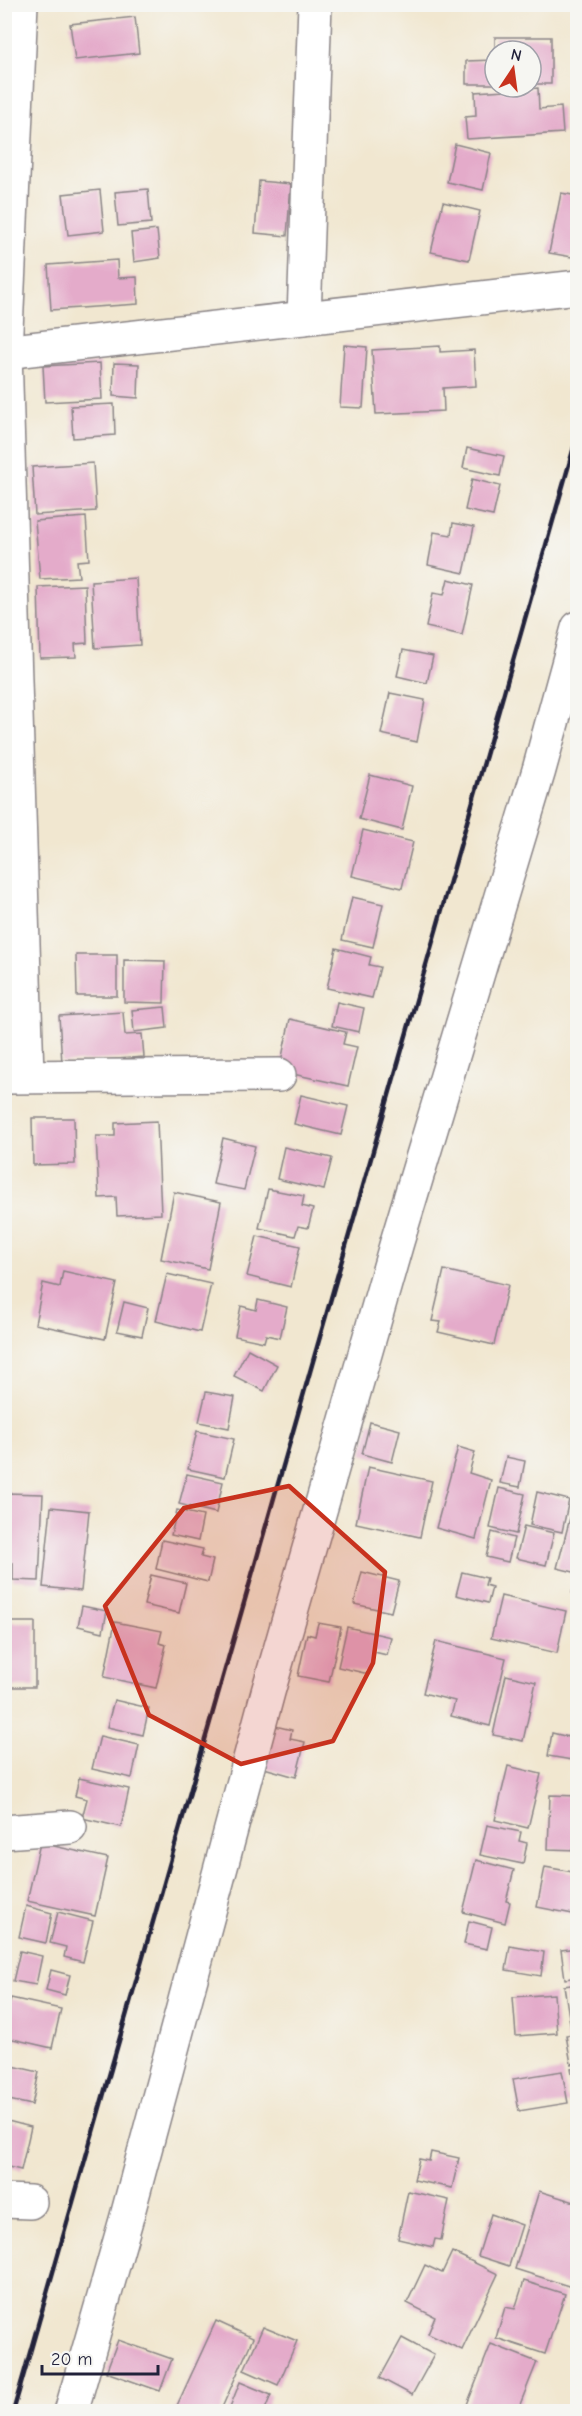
<svg xmlns="http://www.w3.org/2000/svg" width="582" height="2416" font-family="'Comic Neue',sans-serif">
<rect width="100%" height="100%" fill="#f6f6f2"/>
<filter id="ink" filterUnits="userSpaceOnUse"><feTurbulence type="fractalNoise" baseFrequency=".0167" numOctaves="2"/><feDisplacementMap in="SourceGraphic" scale="12" xChannelSelector="R" yChannelSelector="G"/><feConvolveMatrix kernelMatrix="1 2 1 2 8 2 1 2 1" color-interpolation-filters="sRGB"/></filter>
<filter id="wash" filterUnits="userSpaceOnUse"><feTurbulence type="fractalNoise" baseFrequency=".008" numOctaves="4" result="noise"/><feDisplacementMap in="SourceGraphic" scale="24" xChannelSelector="R" yChannelSelector="G"/><feGaussianBlur stdDeviation="1.35" result="paint"/><feColorMatrix in="noise" values="0 0 0 0 0 0 0 0 0 0 0 0 0 0 0 0 0 1.4 0 .05"/><feComposite in="paint" operator="in"/></filter>
<g filter="url(#wash)">
<rect width="100%" height="100%" fill="#f1e7d0"/>
<g id="blocks">
<!-- building -->
<g fill="#e4abca">
<path d="M 135,17 L 139,53 L 75,60 L 70,24 Z"/>
<path d="M 495,37 L 551,37 L 551,84 L 531,84 L 531,51 L 495,51 Z"/>
<path d="M 495,60 L 495,84 L 466,84 L 466,61 Z"/>
<path d="M 538,88 L 539,109 L 561,107 L 563,133 L 467,139 L 465,117 L 476,116 L 475,92 Z"/>
<path d="M 455,144 L 491,153 L 483,190 L 447,182 Z"/>
<path d="M 259,181 L 291,184 L 287,236 L 255,233 Z"/>
<path d="M 148,189 L 151,223 L 118,226 L 115,192 Z"/>
<path d="M 100,190 L 104,231 L 68,235 L 63,194 Z"/>
<path d="M 561,193 L 578,196 L 578,258 L 549,253 Z"/>
<path d="M 443,202 L 480,211 L 469,260 L 431,252 Z"/>
<path d="M 157,230 L 160,258 L 134,262 L 131,233 Z"/>
<path d="M 117,260 L 118,278 L 137,277 L 138,304 L 51,310 L 48,265 Z"/>
<path d="M 344,345 L 367,347 L 363,408 L 340,407 Z"/>
<path d="M 440,346 L 440,352 L 474,350 L 476,386 L 443,388 L 444,411 L 376,414 L 372,350 Z"/>
<path d="M 100,363 L 102,399 L 45,402 L 43,366 Z"/>
<path d="M 114,363 L 139,364 L 138,398 L 113,396 Z"/>
<path d="M 114,404 L 115,435 L 73,438 L 71,406 Z"/>
<path d="M 467,448 L 504,456 L 500,476 L 463,468 Z"/>
<path d="M 93,463 L 96,511 L 35,515 L 32,467 Z"/>
<path d="M 472,479 L 500,486 L 493,516 L 465,510 Z"/>
<path d="M 86,517 L 89,560 L 77,561 L 79,577 L 40,579 L 35,521 Z"/>
<path d="M 453,523 L 474,527 L 464,573 L 428,565 L 434,532 L 451,535 Z"/>
<path d="M 136,578 L 140,645 L 95,648 L 91,581 Z"/>
<path d="M 448,579 L 473,585 L 462,635 L 426,627 L 433,593 L 444,595 Z"/>
<path d="M 85,585 L 87,643 L 75,644 L 76,657 L 40,658 L 38,587 Z"/>
<path d="M 403,650 L 433,656 L 427,683 L 397,676 Z"/>
<path d="M 390,693 L 425,700 L 417,742 L 381,734 Z"/>
<path d="M 370,775 L 412,786 L 402,830 L 359,819 Z"/>
<path d="M 363,830 L 413,842 L 402,888 L 352,876 Z"/>
<path d="M 352,897 L 383,904 L 373,947 L 342,940 Z"/>
<path d="M 336,948 L 371,957 L 369,965 L 380,967 L 372,998 L 327,988 Z"/>
<path d="M 76,955 L 117,955 L 117,996 L 77,996 Z"/>
<path d="M 124,960 L 165,961 L 164,1003 L 124,1002 Z"/>
<path d="M 337,1002 L 364,1008 L 359,1032 L 332,1026 Z"/>
<path d="M 165,1007 L 167,1028 L 134,1032 L 132,1010 Z"/>
<path d="M 123,1012 L 125,1035 L 142,1034 L 144,1057 L 62,1063 L 59,1016 Z"/>
<path d="M 290,1019 L 346,1032 L 343,1044 L 357,1047 L 348,1086 L 279,1071 Z"/>
<path d="M 301,1095 L 348,1106 L 341,1135 L 294,1124 Z"/>
<path d="M 32,1118 L 74,1118 L 75,1164 L 33,1165 Z"/>
<path d="M 157,1121 L 161,1214 L 117,1216 L 116,1197 L 99,1198 L 96,1136 L 115,1136 L 115,1123 Z"/>
<path d="M 223,1138 L 255,1146 L 244,1190 L 213,1184 Z"/>
<path d="M 284,1147 L 332,1158 L 324,1190 L 277,1179 Z"/>
<path d="M 268,1189 L 304,1196 L 302,1206 L 313,1209 L 308,1228 L 298,1226 L 295,1236 L 259,1228 Z"/>
<path d="M 174,1192 L 221,1202 L 208,1269 L 161,1259 Z"/>
<path d="M 257,1236 L 300,1246 L 291,1287 L 247,1276 Z"/>
<path d="M 444,1270 L 508,1285 L 494,1345 L 438,1332 L 441,1322 L 432,1321 Z"/>
<path d="M 63,1271 L 117,1283 L 105,1339 L 35,1324 L 43,1283 L 60,1287 Z"/>
<path d="M 167,1274 L 211,1284 L 200,1332 L 156,1321 Z"/>
<path d="M 258,1300 L 287,1307 L 280,1338 L 266,1335 L 264,1342 L 235,1336 L 241,1306 L 256,1310 Z"/>
<path d="M 124,1302 L 148,1308 L 142,1336 L 117,1331 Z"/>
<path d="M 248,1349 L 277,1365 L 264,1391 L 234,1376 Z"/>
<path d="M 206,1392 L 235,1397 L 229,1428 L 199,1422 Z"/>
<path d="M 370,1422 L 400,1430 L 392,1462 L 362,1454 Z"/>
<path d="M 197,1431 L 234,1439 L 225,1477 L 188,1469 Z"/>
<path d="M 458,1447 L 475,1452 L 469,1473 L 491,1480 L 476,1539 L 436,1528 Z"/>
<path d="M 506,1457 L 525,1461 L 520,1487 L 500,1483 Z"/>
<path d="M 368,1467 L 432,1481 L 420,1537 L 356,1523 Z"/>
<path d="M 187,1474 L 223,1482 L 216,1513 L 179,1504 Z"/>
<path d="M 499,1488 L 525,1494 L 516,1534 L 490,1528 Z"/>
<path d="M 537,1492 L 569,1500 L 562,1532 L 530,1525 Z"/>
<path d="M 4,1493 L 43,1494 L 39,1581 L 13,1580 L 13,1563 L 4,1562 Z"/>
<path d="M 51,1507 L 89,1511 L 81,1591 L 43,1587 Z"/>
<path d="M 177,1510 L 203,1516 L 198,1541 L 171,1535 Z"/>
<path d="M 570,1518 L 578,1520 L 578,1573 L 557,1568 Z"/>
<path d="M 524,1526 L 554,1533 L 546,1565 L 516,1558 Z"/>
<path d="M 492,1532 L 514,1538 L 508,1562 L 486,1557 Z"/>
<path d="M 162,1540 L 203,1549 L 201,1557 L 213,1560 L 208,1582 L 156,1569 Z"/>
<path d="M 362,1572 L 399,1581 L 391,1612 L 354,1604 Z"/>
<path d="M 462,1572 L 487,1578 L 485,1585 L 492,1587 L 488,1603 L 456,1595 Z"/>
<path d="M 151,1575 L 186,1583 L 179,1613 L 144,1605 Z"/>
<path d="M 575,1580 L 578,1581 L 578,1594 L 572,1593 Z"/>
<path d="M 501,1596 L 566,1611 L 557,1653 L 491,1638 Z"/>
<path d="M 82,1606 L 107,1611 L 103,1632 L 78,1626 Z"/>
<rect x="4" y="1622" width="31" height="65"/>
<path d="M 115,1622 L 162,1631 L 159,1643 L 166,1645 L 156,1688 L 104,1677 Z"/>
<path d="M 318,1623 L 341,1627 L 329,1682 L 298,1676 L 307,1634 L 315,1636 Z"/>
<path d="M 347,1627 L 391,1637 L 387,1655 L 374,1652 L 369,1674 L 338,1667 Z"/>
<path d="M 436,1641 L 506,1658 L 490,1726 L 451,1716 L 455,1701 L 423,1693 Z"/>
<path d="M 506,1675 L 536,1682 L 523,1741 L 493,1735 Z"/>
<path d="M 114,1700 L 149,1708 L 143,1735 L 107,1727 Z"/>
<path d="M 572,1715 L 578,1716 L 578,1761 L 548,1756 L 552,1733 L 569,1737 Z"/>
<path d="M 275,1726 L 292,1730 L 290,1739 L 305,1742 L 296,1777 L 264,1768 Z"/>
<path d="M 100,1736 L 139,1745 L 132,1778 L 92,1769 Z"/>
<path d="M 508,1766 L 541,1774 L 528,1828 L 495,1820 Z"/>
<path d="M 79,1778 L 129,1789 L 121,1827 L 82,1818 L 87,1799 L 75,1796 Z"/>
<path d="M 550,1795 L 578,1796 L 578,1850 L 548,1849 Z"/>
<path d="M 487,1825 L 521,1832 L 519,1841 L 527,1843 L 523,1864 L 480,1855 Z"/>
<path d="M 40,1843 L 108,1858 L 95,1916 L 27,1901 Z"/>
<path d="M 476,1860 L 514,1870 L 506,1901 L 510,1902 L 505,1923 L 463,1912 Z"/>
<path d="M 545,1867 L 578,1873 L 578,1915 L 537,1907 Z"/>
<path d="M 26,1906 L 52,1913 L 46,1943 L 19,1937 Z"/>
<path d="M 58,1912 L 93,1921 L 83,1962 L 64,1957 L 66,1947 L 50,1943 Z"/>
<path d="M 469,1921 L 492,1927 L 487,1949 L 464,1944 Z"/>
<path d="M 510,1946 L 544,1952 L 541,1976 L 506,1970 Z"/>
<path d="M 578,1948 L 578,1977 L 565,1979 L 561,1950 Z"/>
<path d="M 20,1951 L 42,1956 L 36,1985 L 13,1981 Z"/>
<path d="M 51,1970 L 70,1975 L 65,1995 L 46,1990 Z"/>
<path d="M 578,1984 L 578,2028 L 571,2029 L 564,1986 Z"/>
<path d="M 554,1994 L 557,2033 L 516,2036 L 513,1997 Z"/>
<path d="M 11,1998 L 61,2009 L 52,2048 L 4,2037 L 4,2024 Z"/>
<path d="M 578,2033 L 578,2062 L 571,2064 L 566,2035 Z"/>
<path d="M 4,2064 L 39,2072 L 32,2105 L 4,2099 Z"/>
<path d="M 578,2067 L 578,2094 L 576,2094 L 571,2068 Z"/>
<path d="M 562,2071 L 568,2103 L 519,2111 L 513,2079 Z"/>
<path d="M 4,2120 L 31,2127 L 21,2170 L 4,2166 Z"/>
<path d="M 431,2152 L 459,2158 L 452,2188 L 414,2180 L 419,2159 L 429,2161 Z"/>
<path d="M 408,2191 L 449,2200 L 441,2240 L 435,2239 L 433,2247 L 398,2239 Z"/>
<path d="M 539,2191 L 578,2203 L 578,2289 L 515,2269 Z"/>
<path d="M 491,2214 L 522,2225 L 509,2266 L 478,2256 Z"/>
<path d="M 452,2252 L 498,2274 L 462,2350 L 428,2334 L 435,2317 L 407,2303 L 425,2265 L 442,2273 Z"/>
<path d="M 524,2281 L 565,2294 L 545,2354 L 496,2338 L 505,2307 L 515,2309 Z"/>
<path d="M 216,2321 L 253,2338 L 220,2412 L 174,2412 Z"/>
<path d="M 263,2327 L 297,2341 L 278,2385 L 244,2370 Z"/>
<path d="M 402,2338 L 434,2355 L 412,2395 L 380,2378 Z"/>
<path d="M 118,2340 L 172,2359 L 160,2391 L 106,2372 Z"/>
<path d="M 491,2344 L 537,2362 L 517,2412 L 479,2412 L 466,2407 Z"/>
<path d="M 240,2382 L 271,2395 L 264,2412 L 228,2412 Z"/>
</g>
</g>
</g>
<g filter="url(#ink)">
<use href="#blocks" fill-opacity="0" stroke="#8a8486" stroke-width="1.5"/>
<g fill="none" stroke-linecap="round" stroke-linejoin="round">
<defs>
<g id="minor">
<path d="M 21,4 L 5,352 L 27,1075"/>
<path d="M 304,318 L 315,4"/>
<path d="M 4,352 L 578,287"/>
<path d="M 6,1077 L 279,1075"/>
<path d="M 4,1832 L 70,1827"/>
<path d="M 4,2201 L 30,2202"/>
<path d="M 71,2412 L 126,2220 L 268,1692 L 397,1242 L 539,770 L 578,628"/>
</g>
</defs>
<!-- minor casing -->
<use href="#minor" stroke="#8a8486" stroke-width="36"/>
<!-- minor -->
<use href="#minor" stroke="#fff" stroke-width="33"/>
<!-- rail -->
<path stroke="#22223b" stroke-width="4.5" d="M 13,2412 L 578,433"/>
</g>
</g>
<!-- marked area -->
<path fill="#c8321e" fill-opacity="0.2" stroke="#c8321e" stroke-width="4.5" stroke-linejoin="round" d="M 289,1486 L 385,1572 L 373,1663 L 333,1741 L 241,1764 L 149,1715 L 105,1606 L 184,1508 Z"/>
<!-- margin -->
<rect width="582" height="2416" fill="none" stroke="#f6f6f2" stroke-width="24"/>
<!-- north arrow -->
<g transform="translate(513 69) rotate(13)"><circle r="28" fill="#f6f6f2" stroke="#a1a1a9" stroke-width="1.5"/>
<path d="M0-4.5L10 22L0 15L-10 22Z" fill="#c8321e"/>
<text y="-9" font-size="16" font-weight="bold" text-anchor="middle" fill="#22223b">N</text>
</g>
<!-- scale -->
<path d="M42 2365v9h116v-9" fill="none" stroke="#22223b" stroke-width="3"/>
<text x="51" y="2365" font-size="18" fill="#22223b" stroke="#f6f6f2" stroke-width="4.5" paint-order="stroke">20 m</text>
</svg>
